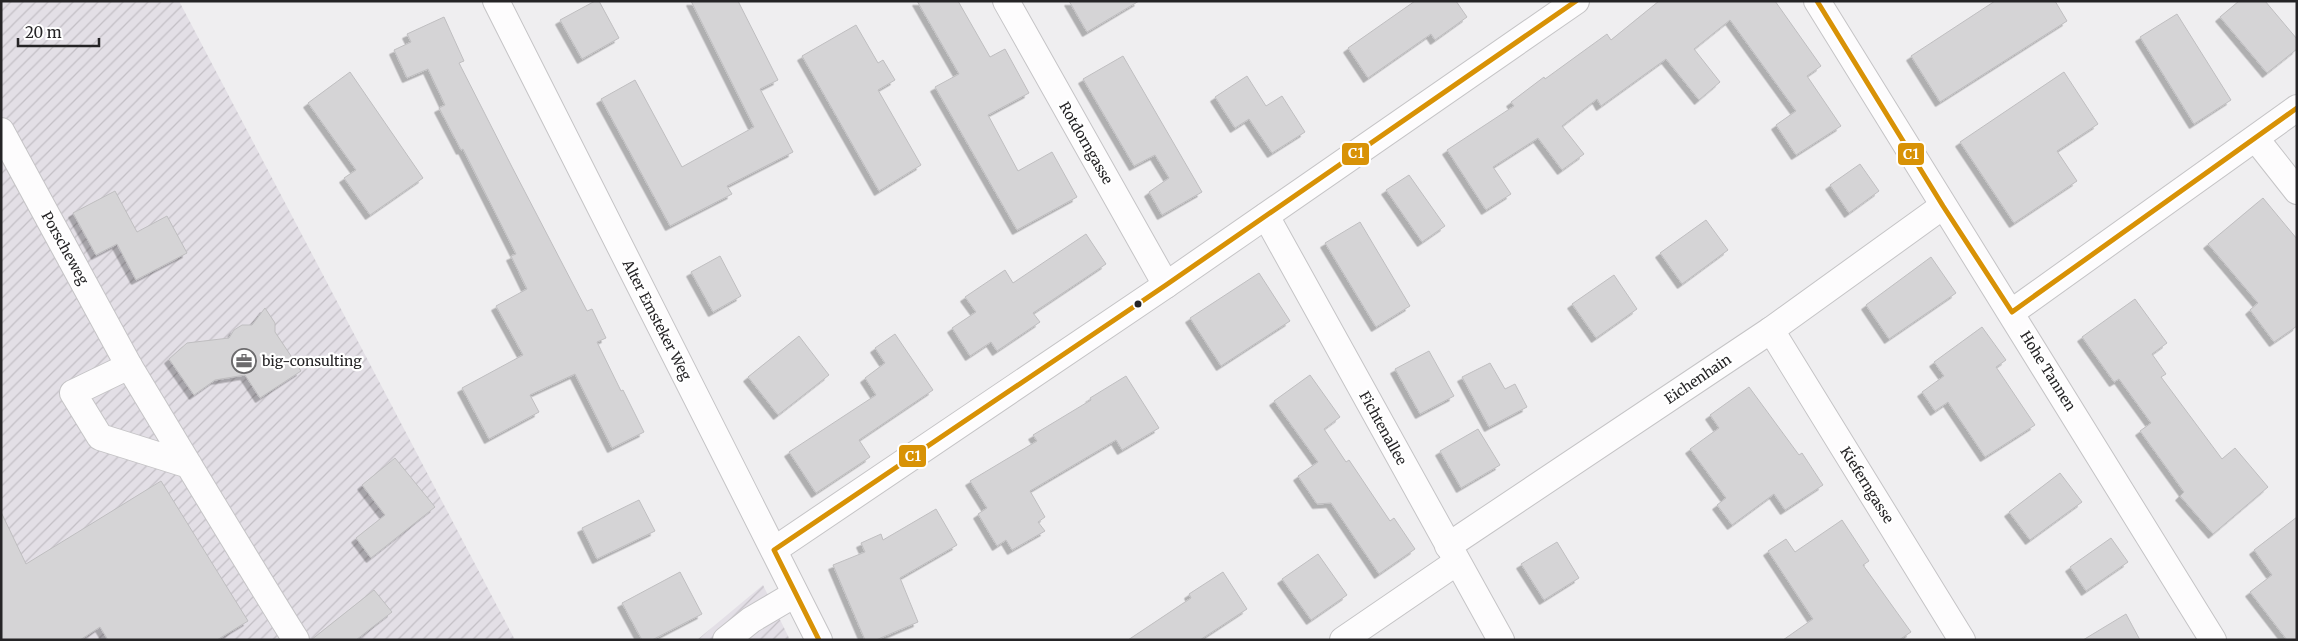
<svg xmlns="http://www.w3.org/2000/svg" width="2298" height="641" font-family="Merriweather,serif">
<defs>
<pattern id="industrial-furrows" width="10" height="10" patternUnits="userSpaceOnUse" patternTransform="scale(1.25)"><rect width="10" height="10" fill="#e3dfe6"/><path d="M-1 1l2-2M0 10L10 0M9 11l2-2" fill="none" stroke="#c3bfc5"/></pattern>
<filter id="shadow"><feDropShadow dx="-4.5" dy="4.5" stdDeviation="0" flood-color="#0004"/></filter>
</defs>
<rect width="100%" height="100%" fill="#efeef0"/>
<!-- industrial -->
<g fill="url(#industrial-furrows)">
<path d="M 1,1 L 179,1 L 515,640 L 1,640 Z"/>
<path d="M 763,585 L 790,640 L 697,640 Z"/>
</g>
<!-- building -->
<g fill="#d5d4d6" stroke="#bfbec0" filter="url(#shadow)">
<path d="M 595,1 L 599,1 L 619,38 L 582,59 L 560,20 Z"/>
<path d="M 691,1 L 738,1 L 778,80 L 760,89 L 793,152 L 727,186 L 732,194 L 670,226 L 601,99 L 635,80 L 682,167 L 754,127 Z"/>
<path d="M 917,1 L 958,1 L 990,57 L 1005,49 L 1029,93 L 988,115 L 1018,171 L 1052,152 L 1077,197 L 1017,230 L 935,87 L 959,74 Z"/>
<path d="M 1069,1 L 1139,1 L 1087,32 Z"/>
<path d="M 1415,1 L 1456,1 L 1467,17 L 1435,40 L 1431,34 L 1368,78 L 1348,48 Z"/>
<path d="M 1659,1 L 1775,1 L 1821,66 L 1807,76 L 1841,126 L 1796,155 L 1776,125 L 1796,111 L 1730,20 L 1694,49 L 1720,82 L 1699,100 L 1666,59 L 1601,106 L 1597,99 L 1562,126 L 1584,154 L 1562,170 L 1538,138 L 1493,167 L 1511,194 L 1486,210 L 1447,150 L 1514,106 L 1511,102 L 1544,77 L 1545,79 L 1607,34 L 1611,40 Z"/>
<path d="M 1995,1 L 2055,1 L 2067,21 L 1940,102 L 1911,56 Z"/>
<path d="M 2239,1 L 2265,1 L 2297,39 L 2297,49 L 2267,73 L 2220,17 Z"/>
<path d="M 2177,14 L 2231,100 L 2194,124 L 2140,37 Z"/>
<path d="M 444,17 L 464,61 L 459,63 L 512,167 L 587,311 L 592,309 L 606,338 L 597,342 L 621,391 L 623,390 L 644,432 L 612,448 L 575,374 L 530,395 L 539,412 L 489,439 L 462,388 L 523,355 L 496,306 L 527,289 L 511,256 L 516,254 L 463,149 L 461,150 L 439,108 L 445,105 L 428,69 L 407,78 L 394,50 L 411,42 L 407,34 Z"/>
<path d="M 856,25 L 878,63 L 883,60 L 895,80 L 878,90 L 921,165 L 879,191 L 802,56 Z"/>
<path d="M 1123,56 L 1202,192 L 1162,215 L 1149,192 L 1169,178 L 1155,155 L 1134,166 L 1083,79 Z"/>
<path d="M 350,72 L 423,178 L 370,215 L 344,178 L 356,170 L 308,103 Z"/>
<path d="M 2064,72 L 2098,124 L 2057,151 L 2077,181 L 2014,223 L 1960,142 Z"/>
<path d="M 1247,76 L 1266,106 L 1282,96 L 1305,132 L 1272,153 L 1249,119 L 1235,128 L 1215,97 Z"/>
<path d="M 1860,164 L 1879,191 L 1849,213 L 1830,185 Z"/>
<path d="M 1409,175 L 1445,226 L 1422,242 L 1386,190 Z"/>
<path d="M 115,191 L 137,232 L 167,216 L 187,253 L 136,280 L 117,244 L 96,255 L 73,213 Z"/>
<path d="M 2263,198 L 2297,239 L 2297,326 L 2274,342 L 2250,310 L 2258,303 L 2208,244 Z"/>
<path d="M 1706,220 L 1728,250 L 1682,284 L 1660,253 Z"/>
<path d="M 1360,222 L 1410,306 L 1376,327 L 1325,243 Z"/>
<path d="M 1086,234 L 1106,264 L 1033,313 L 1040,322 L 997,351 L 991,342 L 970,356 L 952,328 L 976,312 L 965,297 L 1005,270 L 1013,283 Z"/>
<path d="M 720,256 L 741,296 L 713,312 L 691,272 Z"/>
<path d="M 1931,257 L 1956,293 L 1889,339 L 1866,305 Z"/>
<path d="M 1259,273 L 1290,321 L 1221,366 L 1190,318 Z"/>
<path d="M 1614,275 L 1637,309 L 1596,338 L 1572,304 Z"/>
<path d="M 2135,299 L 2167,343 L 2152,354 L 2166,374 L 2161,377 L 2222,459 L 2235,448 L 2268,487 L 2213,534 L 2180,496 L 2184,492 L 2140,431 L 2151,423 L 2119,379 L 2114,382 L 2082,337 Z"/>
<path d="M 265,308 L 275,323 L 275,332 L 301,371 L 260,398 L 245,375 L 215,380 L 194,395 L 169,359 L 187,343 L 229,338 L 234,330 L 242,325 L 252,325 Z"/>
<path d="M 1982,327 L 2006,360 L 1996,367 L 2035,425 L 1985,457 L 1948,402 L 1935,411 L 1922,392 L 1944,376 L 1934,362 Z"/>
<path d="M 895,334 L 933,390 L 859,440 L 870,457 L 816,493 L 789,452 L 876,395 L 865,378 L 885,363 L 875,348 Z"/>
<path d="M 799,336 L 829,375 L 778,415 L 748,377 Z"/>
<path d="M 1429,351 L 1454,396 L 1420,414 L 1395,369 Z"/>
<path d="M 1490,363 L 1505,389 L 1515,384 L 1527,407 L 1489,427 L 1462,377 Z"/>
<path d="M 1310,375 L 1340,417 L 1324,429 L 1346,462 L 1349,460 L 1390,521 L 1394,518 L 1415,549 L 1379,574 L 1331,503 L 1317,504 L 1298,476 L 1318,462 L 1274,401 Z"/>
<path d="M 1126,376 L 1159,428 L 1122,450 L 1116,440 L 1030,491 L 1045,517 L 1038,522 L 1045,531 L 1012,550 L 1006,540 L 997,546 L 978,514 L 987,508 L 970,481 L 1037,441 L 1033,435 L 1091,400 L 1090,398 Z"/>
<path d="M 1749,387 L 1799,455 L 1802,453 L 1823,485 L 1785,510 L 1774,494 L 1732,525 L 1717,505 L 1726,498 L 1690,449 L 1719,428 L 1710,415 Z"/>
<path d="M 1478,429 L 1500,465 L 1461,488 L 1440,451 Z"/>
<path d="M 395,458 L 435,507 L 371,558 L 356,538 L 385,515 L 362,485 Z"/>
<path d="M 2060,473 L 2082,502 L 2030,540 L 2009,512 Z"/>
<path d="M 161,481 L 248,621 L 217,640 L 108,640 L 100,627 L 80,640 L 1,640 L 1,512 L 26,564 Z"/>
<path d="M 639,500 L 655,531 L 597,559 L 582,528 Z"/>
<path d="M 936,509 L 957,545 L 900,578 L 918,622 L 876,640 L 865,640 L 833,565 L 865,552 L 861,543 L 881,534 L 883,540 Z"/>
<path d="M 2297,517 L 2297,640 L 2287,640 L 2250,592 L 2272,575 L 2254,550 Z"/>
<path d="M 1842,520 L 1869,561 L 1863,565 L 1911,632 L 1899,640 L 1783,640 L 1813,619 L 1768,551 L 1786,539 L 1795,552 Z"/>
<path d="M 2111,538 L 2128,562 L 2086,591 L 2070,567 Z"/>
<path d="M 1557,542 L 1579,578 L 1544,600 L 1521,564 Z"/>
<path d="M 1318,554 L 1347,595 L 1311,620 L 1282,579 Z"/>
<path d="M 680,572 L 702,614 L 652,640 L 642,640 L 622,603 Z"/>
<path d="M 1223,572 L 1247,609 L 1200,640 L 1128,640 L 1191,598 L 1189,594 Z"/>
<path d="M 374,590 L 392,612 L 356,640 L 311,640 Z"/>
<path d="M 2126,614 L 2140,640 L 2083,640 Z"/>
</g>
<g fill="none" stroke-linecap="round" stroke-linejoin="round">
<defs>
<g id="street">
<path d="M 496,1 L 819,640"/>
<path d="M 1006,1 L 1166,285"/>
<path d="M 1817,1 L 2213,640"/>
<path d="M 1,131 L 129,366"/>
<path d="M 2256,139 L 2297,191"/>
<path d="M 1266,216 L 1501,640"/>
<path d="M 2012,312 L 2297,108"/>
<path d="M 1771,330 L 1962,640"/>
<path d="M 189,465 L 100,437 L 73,393 L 129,366 C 184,457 239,549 296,640"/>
<path d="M 1448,546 L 1771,330 L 1943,206"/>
<path d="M 774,550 L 1166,285 L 1576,1"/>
<path d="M 726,640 L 751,620 L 795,594"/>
<path d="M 1343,640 L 1457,562"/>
</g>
</defs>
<!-- street casing -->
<use href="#street" stroke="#c5c4c6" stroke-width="28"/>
<!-- street -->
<use href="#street" stroke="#fdfcfd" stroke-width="26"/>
<defs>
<g id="bus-1">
<path d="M 1817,1 L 1943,206 L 2012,312 L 2297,108"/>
<path d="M 819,640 L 774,550 L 1166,285 L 1576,1"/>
</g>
</defs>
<!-- bus-1 casing -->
<use href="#bus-1" stroke="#fff" stroke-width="9"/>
<!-- bus-1 -->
<use href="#bus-1" stroke="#d89206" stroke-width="5"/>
</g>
<!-- icons -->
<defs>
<symbol id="office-ring" viewBox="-11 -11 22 22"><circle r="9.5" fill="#fff" stroke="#6c6b6d" stroke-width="1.5"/><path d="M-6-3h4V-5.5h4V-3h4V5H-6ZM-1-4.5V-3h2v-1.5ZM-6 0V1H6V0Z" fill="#6c6b6d"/></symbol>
</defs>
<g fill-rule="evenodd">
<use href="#office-ring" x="230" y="347" width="28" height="28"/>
</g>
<!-- markers -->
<circle fill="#252426" stroke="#fff" stroke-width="2" cx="1138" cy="304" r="4.5"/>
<g text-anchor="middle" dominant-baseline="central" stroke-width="4.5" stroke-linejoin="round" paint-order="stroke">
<!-- street labels -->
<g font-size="14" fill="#252426" stroke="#fff">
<text transform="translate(1086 143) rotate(60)">Rotdorngasse</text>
<text transform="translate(65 248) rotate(61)">Porscheweg</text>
<text transform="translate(657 320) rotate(63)">Alter Emsteker Weg</text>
<text transform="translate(2048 371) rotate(58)">Hohe Tannen</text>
<text transform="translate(1698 379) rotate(-34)">Eichenhain</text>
<text transform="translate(1383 428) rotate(61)">Fichtenallee</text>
<text transform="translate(1867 485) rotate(58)">Kieferngasse</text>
</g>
<!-- poi labels -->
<g font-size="14" fill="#252426" stroke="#fff" text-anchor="start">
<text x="262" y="361">big-consulting</text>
</g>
</g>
<g stroke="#fff" stroke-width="2">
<rect x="1341" y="142" width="29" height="24" rx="5" fill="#d89206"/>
<rect x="1897" y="142" width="28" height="24" rx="5" fill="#d89206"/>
<rect x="898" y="444" width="29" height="24" rx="5" fill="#d89206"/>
</g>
<g font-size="14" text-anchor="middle" font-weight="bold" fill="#fff">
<text x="1356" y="158">C1</text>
<text x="1911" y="159">C1</text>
<text x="913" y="461">C1</text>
</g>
<!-- border -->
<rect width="2298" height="641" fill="none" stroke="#252426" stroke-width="5"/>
<!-- scale -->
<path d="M18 38v8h81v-8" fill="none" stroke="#252426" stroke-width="2.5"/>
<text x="25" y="38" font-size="15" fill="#252426" stroke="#ffffff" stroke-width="4" paint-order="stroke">20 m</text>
</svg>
